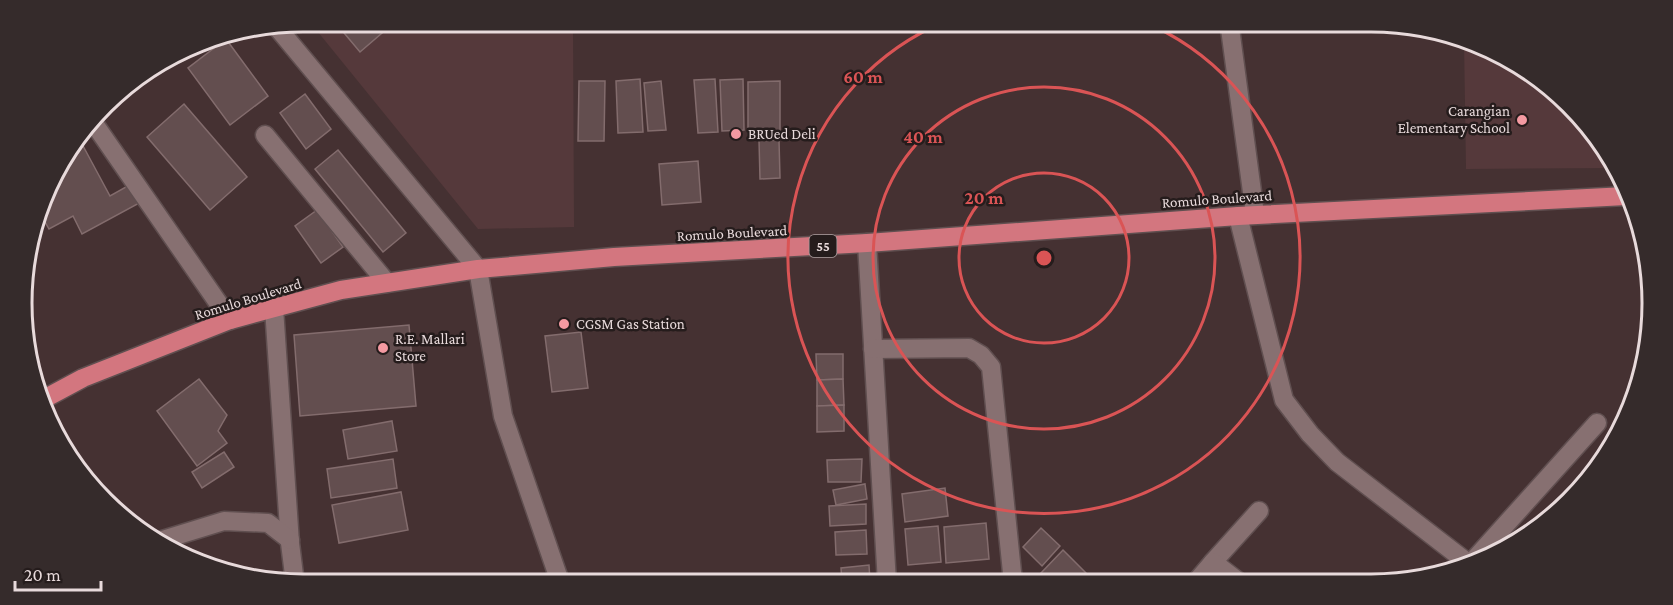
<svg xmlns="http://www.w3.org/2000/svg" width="1673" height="605" font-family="'Crimson Pro',serif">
<rect width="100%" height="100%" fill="#453132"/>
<!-- built -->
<g fill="#55393b">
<path d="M 309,21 L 573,21 L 574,227 L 478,229 Z"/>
<path d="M 1464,41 L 1542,79 L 1614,161 L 1616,168 L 1466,169 Z"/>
</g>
<!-- building -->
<g fill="#634e4f" stroke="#836c6d" stroke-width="1.5">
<path d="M 334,21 L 396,21 L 360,52 Z"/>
<path d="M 226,39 L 268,96 L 230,125 L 188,68 Z"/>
<path d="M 640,79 L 643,132 L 618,133 L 616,81 Z"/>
<path d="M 715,79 L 718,132 L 698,133 L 694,80 Z"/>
<path d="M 743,79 L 744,130 L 722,131 L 720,80 Z"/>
<path d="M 579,81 L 605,81 L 604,141 L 578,141 Z"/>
<path d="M 661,81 L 666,130 L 648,131 L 644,83 Z"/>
<path d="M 780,81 L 780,135 L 748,135 L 748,82 Z"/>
<path d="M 305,94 L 331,129 L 306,149 L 280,113 Z"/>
<path d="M 184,104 L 247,177 L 210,210 L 147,137 Z"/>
<path d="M 759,140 L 779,140 L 780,178 L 760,179 Z"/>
<path d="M 82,144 L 110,196 L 133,183 L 143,201 L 82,234 L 73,216 L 49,229 L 40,213 L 50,178 L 71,150 Z"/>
<path d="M 338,150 L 406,233 L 383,252 L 315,169 Z"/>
<path d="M 698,161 L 701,202 L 662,205 L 659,164 Z"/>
<path d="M 317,210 L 343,247 L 321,263 L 295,226 Z"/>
<path d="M 409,325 L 416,406 L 300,416 L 294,335 Z"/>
<path d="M 581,332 L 588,388 L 552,392 L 545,336 Z"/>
<path d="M 816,354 L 843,354 L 843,379 L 817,380 Z"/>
<path d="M 199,379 L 227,415 L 218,431 L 227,443 L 197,466 L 157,411 Z"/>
<path d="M 843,379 L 844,405 L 817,406 L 817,380 Z"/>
<path d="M 844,405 L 844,431 L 817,432 L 817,406 Z"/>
<path d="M 392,421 L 397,451 L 348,459 L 343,430 Z"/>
<path d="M 224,452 L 234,467 L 202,488 L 192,472 Z"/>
<path d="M 393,459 L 397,488 L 331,498 L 327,469 Z"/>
<path d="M 862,459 L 861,482 L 828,482 L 827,460 Z"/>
<path d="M 865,484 L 867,499 L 836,505 L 833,490 Z"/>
<path d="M 945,488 L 948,516 L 905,522 L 902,494 Z"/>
<path d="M 401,492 L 408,530 L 339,543 L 332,505 Z"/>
<path d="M 866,504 L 866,524 L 830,526 L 829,506 Z"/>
<path d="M 986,523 L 989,559 L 946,563 L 944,527 Z"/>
<path d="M 938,526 L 941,562 L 908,565 L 905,529 Z"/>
<path d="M 1041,528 L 1060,546 L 1042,566 L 1023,547 Z"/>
<path d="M 866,530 L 867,554 L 836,555 L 835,532 Z"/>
<path d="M 1063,550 L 1087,574 L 1079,582 L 1051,582 L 1041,573 Z"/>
<path d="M 869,565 L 870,582 L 842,583 L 841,568 Z"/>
<path d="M 995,579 L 995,582 L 960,583 L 960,580 Z"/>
<path d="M 946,580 L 946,583 L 911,583 Z"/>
<path d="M 330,581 L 364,582 L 364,584 L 330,584 Z"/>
</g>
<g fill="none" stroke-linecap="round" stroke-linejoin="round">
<defs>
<g id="minor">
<path d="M 1229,21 L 1255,214"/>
<path d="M 276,26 L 478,269 L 503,416 L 558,576"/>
<path d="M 93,122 L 230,320"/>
<path d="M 265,135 L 387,283"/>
<path d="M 1238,216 L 1284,400 L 1310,434 L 1337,462 L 1468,563"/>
<path d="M 867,243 L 887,583"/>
<path d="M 274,308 L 290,543 L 295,583"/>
<path d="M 873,349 L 969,348 L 981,355 L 991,367 L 1013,582"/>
<path d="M 159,541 L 224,521 L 268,523 L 290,540"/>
<path d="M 1213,562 L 1259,511"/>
<path d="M 1472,562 L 1597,423"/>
<path d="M 1196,582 L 1213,562 L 1239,582"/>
</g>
<path id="highway" d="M 42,400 L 83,378 L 230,320 L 341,290 L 478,269 L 614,257 L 867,243 L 1238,216 L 1626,196"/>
</defs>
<!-- minor casing -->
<use href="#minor" stroke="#604f50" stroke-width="21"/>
<!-- highway casing -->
<use href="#highway" stroke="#604f50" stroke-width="21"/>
<!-- minor -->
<use href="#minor" stroke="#877071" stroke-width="18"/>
<!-- highway -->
<use href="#highway" stroke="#d3767f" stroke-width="18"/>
</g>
<!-- distance rings -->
<g fill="none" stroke="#da5455" stroke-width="3">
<circle cx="1044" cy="258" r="85"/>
<circle cx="1044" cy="258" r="171"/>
<path d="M1142 21A256 256 0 1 1 946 21"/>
</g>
<!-- markers -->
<g fill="#f49aa2" stroke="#251c1c" stroke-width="2">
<circle cx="1522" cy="120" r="6"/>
<circle cx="736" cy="134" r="6"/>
<circle cx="564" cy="324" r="6"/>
<circle cx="383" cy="348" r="6"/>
</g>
<g text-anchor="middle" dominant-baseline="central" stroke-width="5" stroke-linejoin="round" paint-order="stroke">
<!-- shield labels -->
<rect fill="#251c1c" stroke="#aea1a2" stroke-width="1.5" x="809.5" y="235" width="27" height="22" rx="4.5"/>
<g font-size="14" font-weight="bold" fill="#e8dadb">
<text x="823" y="246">55</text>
</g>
<!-- poi labels -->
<g font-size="15" fill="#e8dadb" stroke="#251c1c" text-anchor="start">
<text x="1510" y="111" text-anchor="end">Carangian<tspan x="1510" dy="17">Elementary School</tspan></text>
<text x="748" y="134">BRUed Deli</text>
<text x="576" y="324">CGSM Gas Station</text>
<text x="395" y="339">R.E. Mallari<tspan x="395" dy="17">Store</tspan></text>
</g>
<!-- street labels -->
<g font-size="15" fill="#e8dadb" stroke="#251c1c">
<text transform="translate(1217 199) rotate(-4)">Romulo Boulevard</text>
<text transform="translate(732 233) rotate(-3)">Romulo Boulevard</text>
<text transform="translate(248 299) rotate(-17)">Romulo Boulevard</text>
</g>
</g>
<!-- crop -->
<path d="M0 0H1673V605H0ZM303 32H1371A271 271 0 0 1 1642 303V303A271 271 0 0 1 1371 574H303A271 271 0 0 1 32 303V303A271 271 0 0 1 303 32Z" fill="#352b2b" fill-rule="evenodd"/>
<path fill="none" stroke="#e8dadb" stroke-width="3" d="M303 32H1371A271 271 0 0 1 1642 303V303A271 271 0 0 1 1371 574H303A271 271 0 0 1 32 303V303A271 271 0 0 1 303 32Z"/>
<circle cx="1044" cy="258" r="9" fill="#da5455" stroke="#251c1c" stroke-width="3"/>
<g font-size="18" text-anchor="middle" font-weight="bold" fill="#da5455" stroke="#251c1c" stroke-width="5" stroke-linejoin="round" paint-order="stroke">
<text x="863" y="83">60 m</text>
<text x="923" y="143">40 m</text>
<text x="984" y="204">20 m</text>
</g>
<!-- scale -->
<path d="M15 581v9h86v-9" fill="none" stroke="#e8dadb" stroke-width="3"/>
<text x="24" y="581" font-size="18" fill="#e8dadb" stroke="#251c1c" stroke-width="4.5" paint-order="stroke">20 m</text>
</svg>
